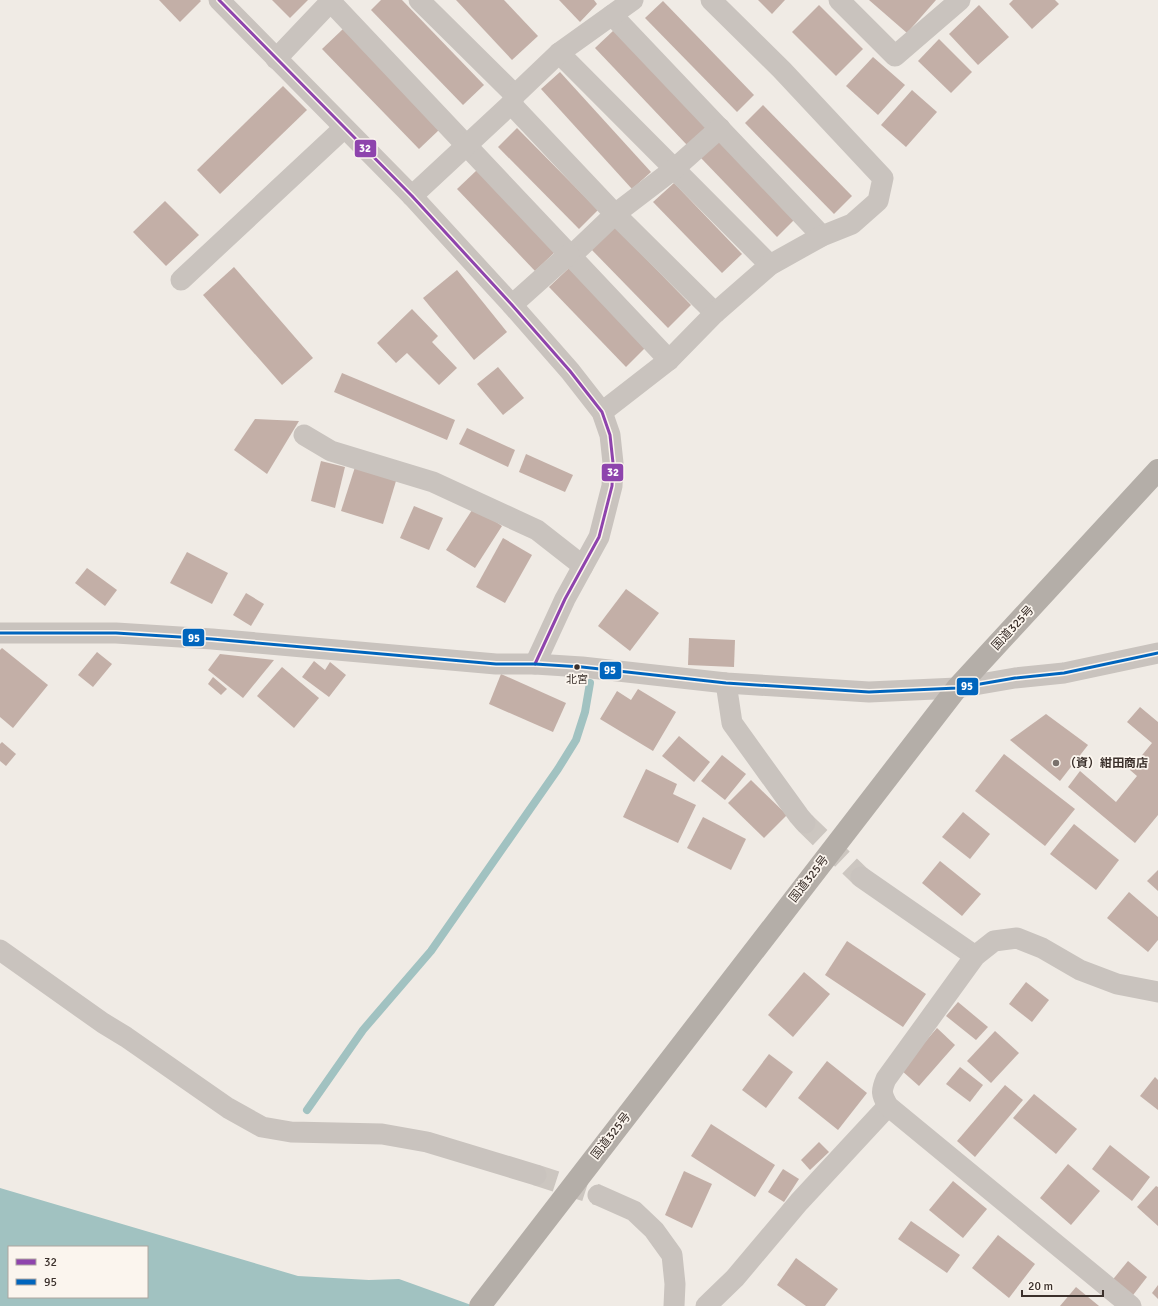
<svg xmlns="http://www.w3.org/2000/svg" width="1158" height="1306" font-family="Signika,'Noto Sans JP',sans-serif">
<rect width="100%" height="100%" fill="#f0ebe5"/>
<!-- water -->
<path fill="#a1c2c1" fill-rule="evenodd" d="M 0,1188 L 298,1276 L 369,1280 L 399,1279 L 474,1306 L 0,1306 ZM 9,1247 L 147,1247 L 147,1297 L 9,1297 Z"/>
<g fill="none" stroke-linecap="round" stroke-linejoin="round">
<!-- stream -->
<path stroke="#a1c2c1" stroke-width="8" d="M 307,1110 L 363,1030 L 431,951 L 558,769 L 576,740 L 585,712 L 590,683"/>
</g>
<!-- building -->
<g fill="#c3afa7">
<path d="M 159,0 L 200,0 L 201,1 L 180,22 Z"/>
<path d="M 272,0 L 308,0 L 290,18 Z"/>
<path d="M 381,0 L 402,0 L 484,85 L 463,105 L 371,10 Z"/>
<path d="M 456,0 L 504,0 L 538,36 L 512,60 Z"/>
<path d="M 559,0 L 594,0 L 597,4 L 580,22 Z"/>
<path d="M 758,0 L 785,0 L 772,14 Z"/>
<path d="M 869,0 L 936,0 L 907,33 Z"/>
<path d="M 1013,0 L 1055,0 L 1059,4 L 1032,29 L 1009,4 Z"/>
<path d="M 663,1 L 754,95 L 737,112 L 645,18 Z"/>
<path d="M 819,5 L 863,49 L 836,76 L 792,32 Z"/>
<path d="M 979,5 L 1009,37 L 978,65 L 949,34 Z"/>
<path d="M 343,29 L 440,129 L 419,149 L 322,49 Z"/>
<path d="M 614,30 L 706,127 L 687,145 L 595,48 Z"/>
<path d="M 939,39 L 972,72 L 951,93 L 918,61 Z"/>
<path d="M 873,57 L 905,85 L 878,115 L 846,86 Z"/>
<path d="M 560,72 L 651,172 L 632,189 L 541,89 Z"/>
<path d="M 283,86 L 307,110 L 220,194 L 197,170 Z"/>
<path d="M 912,90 L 937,112 L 906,147 L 881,125 Z"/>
<path d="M 763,105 L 852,196 L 834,214 L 745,123 Z"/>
<path d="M 517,128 L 598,210 L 579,229 L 498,147 Z"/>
<path d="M 719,138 L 796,218 L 777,237 L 700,157 Z"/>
<path d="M 477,170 L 555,252 L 535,271 L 457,189 Z"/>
<path d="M 674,183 L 742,254 L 722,273 L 653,202 Z"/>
<path d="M 165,201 L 199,235 L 166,266 L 133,232 Z"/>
<path d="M 613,225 L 691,305 L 668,328 L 590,248 Z"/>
<path d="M 234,267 L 313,358 L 282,385 L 203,295 Z"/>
<path d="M 569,268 L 646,347 L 626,367 L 549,287 Z"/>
<path d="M 457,270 L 507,332 L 474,360 L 423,298 Z"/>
<path d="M 412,309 L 438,336 L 432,342 L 457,368 L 439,385 L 407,353 L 396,363 L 377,343 Z"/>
<path d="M 498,367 L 524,398 L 503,415 L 477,384 Z"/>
<path d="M 342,373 L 455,420 L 447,440 L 334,392 Z"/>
<path d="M 255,419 L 299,421 L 267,474 L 234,450 Z"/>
<path d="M 467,428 L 515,450 L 508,467 L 459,444 Z"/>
<path d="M 526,454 L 573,475 L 565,492 L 519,472 Z"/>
<path d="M 321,461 L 345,467 L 335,508 L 311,501 Z"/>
<path d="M 355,467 L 396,481 L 383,524 L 341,511 Z"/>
<path d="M 414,506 L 443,518 L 429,550 L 400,538 Z"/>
<path d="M 474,507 L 502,526 L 475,568 L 446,550 Z"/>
<path d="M 503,538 L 532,555 L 505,603 L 476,587 Z"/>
<path d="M 187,552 L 228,573 L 212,604 L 170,583 Z"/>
<path d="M 87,568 L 117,590 L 105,606 L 75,583 Z"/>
<path d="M 626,589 L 659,613 L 630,651 L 598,626 Z"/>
<path d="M 246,593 L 264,604 L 251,626 L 233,615 Z"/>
<path d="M 689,638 L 735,640 L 734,667 L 688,665 Z"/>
<path d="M 2,648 L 48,685 L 13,728 L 0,717 L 0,650 Z"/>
<path d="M 97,652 L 112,664 L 93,687 L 78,675 Z"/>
<path d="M 220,654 L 274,660 L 243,698 L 208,670 Z"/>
<path d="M 314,661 L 325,670 L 330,662 L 346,675 L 329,697 L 302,677 Z"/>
<path d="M 282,667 L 319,698 L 294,728 L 257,696 Z"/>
<path d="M 501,674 L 566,703 L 553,732 L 489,704 Z"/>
<path d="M 213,677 L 227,689 L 221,695 L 208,684 Z"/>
<path d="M 638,689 L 676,712 L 653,751 L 600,719 L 617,691 L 631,700 Z"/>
<path d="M 1140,707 L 1158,722 L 1158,815 L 1135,843 L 1068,787 L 1080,771 L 1116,802 L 1137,776 L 1130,770 L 1152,743 L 1127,722 Z"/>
<path d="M 1046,714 L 1088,745 L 1060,781 L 1010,740 Z"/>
<path d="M 679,736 L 710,762 L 694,782 L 662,756 Z"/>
<path d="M 2,742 L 16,754 L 6,766 L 0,761 L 0,744 Z"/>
<path d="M 1004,754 L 1075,809 L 1045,846 L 975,791 Z"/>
<path d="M 722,755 L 746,774 L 725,800 L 701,781 Z"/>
<path d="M 646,769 L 677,784 L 673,794 L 696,805 L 678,843 L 623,817 Z"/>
<path d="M 751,780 L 787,815 L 764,838 L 728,803 Z"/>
<path d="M 963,812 L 990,834 L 970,859 L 942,837 Z"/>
<path d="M 703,817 L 746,839 L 731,870 L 687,848 Z"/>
<path d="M 1074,824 L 1119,860 L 1096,890 L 1050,854 Z"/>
<path d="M 940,861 L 981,894 L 962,916 L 922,883 Z"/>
<path d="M 1158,870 L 1158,891 L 1147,881 Z"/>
<path d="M 1129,892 L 1158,917 L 1158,940 L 1148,952 L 1107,918 Z"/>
<path d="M 847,941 L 926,994 L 903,1027 L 825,975 Z"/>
<path d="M 804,972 L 830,994 L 793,1037 L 768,1015 Z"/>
<path d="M 1026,982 L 1049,1000 L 1032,1022 L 1009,1004 Z"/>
<path d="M 958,1002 L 988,1027 L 976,1040 L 946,1016 Z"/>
<path d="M 937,1028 L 955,1045 L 919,1086 L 901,1070 Z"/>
<path d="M 995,1031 L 1019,1053 L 991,1083 L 967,1061 Z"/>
<path d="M 769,1054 L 793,1072 L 766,1108 L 742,1090 Z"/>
<path d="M 827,1061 L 867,1093 L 838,1130 L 798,1098 Z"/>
<path d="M 960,1067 L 983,1085 L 970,1102 L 946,1084 Z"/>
<path d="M 1155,1077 L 1158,1080 L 1158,1110 L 1140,1096 Z"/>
<path d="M 1005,1085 L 1023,1100 L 975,1157 L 957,1141 Z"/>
<path d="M 1034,1094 L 1077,1129 L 1056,1154 L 1013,1118 Z"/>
<path d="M 711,1124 L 775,1165 L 755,1197 L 691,1156 Z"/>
<path d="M 819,1142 L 829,1152 L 810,1170 L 801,1160 Z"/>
<path d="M 1110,1145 L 1150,1177 L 1132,1201 L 1092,1169 Z"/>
<path d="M 1068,1164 L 1100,1191 L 1071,1225 L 1040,1198 Z"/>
<path d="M 783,1169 L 799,1179 L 784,1202 L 768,1192 Z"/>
<path d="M 684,1171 L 712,1184 L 692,1228 L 665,1215 Z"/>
<path d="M 953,1181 L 987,1209 L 963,1238 L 929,1210 Z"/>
<path d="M 1156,1186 L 1158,1187 L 1158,1226 L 1137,1207 Z"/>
<path d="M 911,1221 L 960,1255 L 947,1273 L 898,1239 Z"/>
<path d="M 998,1235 L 1035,1264 L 1009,1298 L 972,1268 Z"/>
<path d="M 796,1258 L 838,1289 L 825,1306 L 806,1306 L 777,1285 Z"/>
<path d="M 1128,1261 L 1147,1277 L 1130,1299 L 1110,1283 Z"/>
<path d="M 1158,1285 L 1158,1299 L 1152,1293 Z"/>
<path d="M 1076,1287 L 1099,1306 L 1060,1306 Z"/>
</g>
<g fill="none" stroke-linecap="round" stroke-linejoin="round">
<!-- minor-tunnel -->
<g stroke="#ccc6c0" stroke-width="21" stroke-dasharray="21 10" stroke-linecap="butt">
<path d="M 805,823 L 861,877"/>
<path d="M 536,1175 L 598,1195"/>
</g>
<!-- minor -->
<g stroke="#c9c3be" stroke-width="21">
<path d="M 219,0 L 412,196 L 512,305 L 570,371 L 602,412 L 610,435 L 613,463 L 612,486 L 599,537 L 565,599 L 535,664"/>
<path d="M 419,0 L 515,95"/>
<path d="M 839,0 L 895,56 L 960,0"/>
<path d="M 331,2 L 669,360"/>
<path d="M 612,15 L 822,236"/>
<path d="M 559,53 L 770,265"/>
<path d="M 276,59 L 332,0"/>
<path d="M 511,104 L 615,214 L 715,313"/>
<path d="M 412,196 L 511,104 L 515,95 L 559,53 L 633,0"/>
<path d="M 571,256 L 615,214 L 674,169 L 720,128"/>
<path d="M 181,280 L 344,128"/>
<path d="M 512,305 L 569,254"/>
<path d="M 602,412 L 669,360 L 715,313 L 770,265 L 822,236 L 852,224 L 878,201 L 883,178 L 782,70 L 711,0"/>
<path d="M 304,435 L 331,451 L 433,482 L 537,530 L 583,566"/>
<path d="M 0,633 L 116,633 L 212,639 L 496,664 L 535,664 L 582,667 L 726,683 L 869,692 L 957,688 L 1015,678 L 1064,673 L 1158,653"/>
<path d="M 726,683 L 732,723 L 799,816 L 805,823"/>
<path d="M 861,877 L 975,956"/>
<path d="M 0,950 L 103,1023 L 126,1037 L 228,1108 L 262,1127 L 291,1132 L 382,1134 L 427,1142 L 536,1175"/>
<path d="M 598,1195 L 634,1211 L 654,1230 L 672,1255 L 675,1284 L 674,1306"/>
<path d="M 706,1306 L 735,1278 L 799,1202 L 888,1106"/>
<path d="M 1131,1306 L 888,1106 C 881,1094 881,1091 886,1079 L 975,956 L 994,941 L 1017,938 L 1042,948 L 1080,970 L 1117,984 L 1158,992"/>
</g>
<!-- trunk -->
<path stroke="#b4aea8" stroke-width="22" d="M 480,1306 L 957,688 L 1158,470"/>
<defs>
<path id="bus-1" d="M 219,0 L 412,196 L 512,305 L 570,371 L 602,412 L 610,435 L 613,463 L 612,486 L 599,537 L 565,599 L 535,664"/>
<path id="bus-2" d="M 0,633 L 116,633 L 212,639 L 496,664 L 535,664 L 582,667 L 726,683 L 869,692 L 957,688 L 1015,678 L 1064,673 L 1158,653"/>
</defs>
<!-- bus-1 casing -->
<use href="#bus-1" stroke="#fbf5ee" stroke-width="6"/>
<!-- bus-2 casing -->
<use href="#bus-2" stroke="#fbf5ee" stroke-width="6"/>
<!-- bus-1 -->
<use href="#bus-1" stroke="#8e44ad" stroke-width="3"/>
<!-- bus-2 -->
<use href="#bus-2" stroke="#0065bd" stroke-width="3"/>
</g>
<!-- markers -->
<circle fill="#3b302b" stroke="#fbf5ee" stroke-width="1.5" cx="577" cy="667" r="3.5"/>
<circle fill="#7a716c" stroke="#fbf5ee" stroke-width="1.5" cx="1056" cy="763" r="4"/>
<g text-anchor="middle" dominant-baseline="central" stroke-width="3.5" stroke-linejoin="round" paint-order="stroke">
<!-- bus labels -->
<g font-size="11" fill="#3b302b" stroke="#fbf5ee">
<text x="577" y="679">北宮</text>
</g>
<!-- street labels -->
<g font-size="12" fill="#3b302b" stroke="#fbf5ee">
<text transform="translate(1013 628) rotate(-47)">国道325号</text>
<text transform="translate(809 879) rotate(-52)">国道325号</text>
<text transform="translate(611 1136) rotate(-52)">国道325号</text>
</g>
<!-- poi labels -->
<g font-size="12" font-weight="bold" fill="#3b302b" stroke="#fbf5ee" text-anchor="start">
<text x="1064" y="763">（資）紺田商店</text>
</g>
</g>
<g stroke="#fbf5ee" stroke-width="1.5">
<rect x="354" y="139" width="23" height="19" rx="4" fill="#8e44ad"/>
<rect x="601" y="463" width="23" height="19" rx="4" fill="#8e44ad"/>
<rect x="182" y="628" width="23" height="19" rx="4" fill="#0065bd"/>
<rect x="599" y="661" width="23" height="19" rx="4" fill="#0065bd"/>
<rect x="956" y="677" width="23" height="19" rx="4" fill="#0065bd"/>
</g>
<g font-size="11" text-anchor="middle" font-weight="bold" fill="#fff">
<text x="365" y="152">32</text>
<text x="613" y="476">32</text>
<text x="194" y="642">95</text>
<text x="610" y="674">95</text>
<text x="967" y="690">95</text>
</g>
<!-- legend -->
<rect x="8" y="1246" width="140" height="52" fill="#fbf5ee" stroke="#aea6a0"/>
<rect x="16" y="1259" width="20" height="6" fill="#8e44ad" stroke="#aea6a0"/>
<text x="44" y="1266" font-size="12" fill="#3b302b">32</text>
<rect x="16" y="1279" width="20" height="6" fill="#0065bd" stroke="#aea6a0"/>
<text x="44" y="1286" font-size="12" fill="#3b302b">95</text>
<!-- scale -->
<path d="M1022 1290v6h81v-6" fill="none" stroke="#3b302b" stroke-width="2"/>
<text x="1028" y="1290" font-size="12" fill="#3b302b" stroke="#fbf5ee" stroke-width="3" paint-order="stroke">20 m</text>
</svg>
